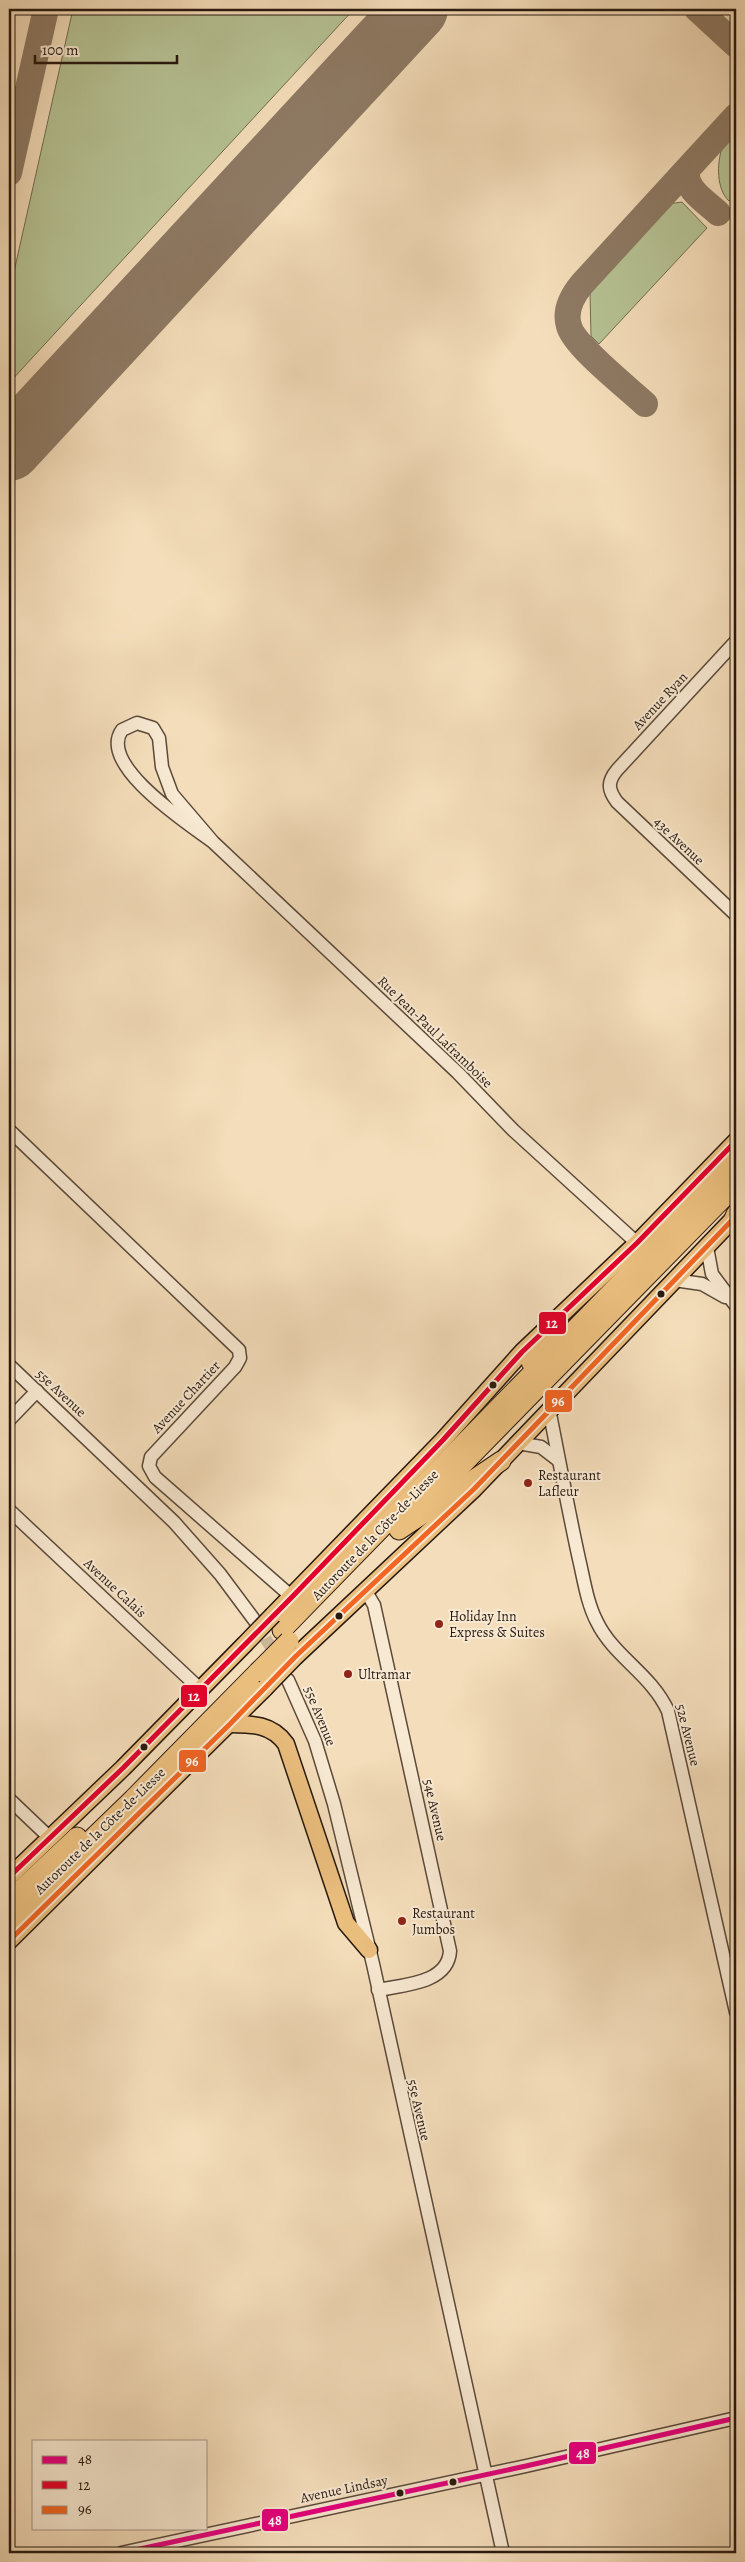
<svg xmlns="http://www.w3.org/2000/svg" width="745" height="2562" font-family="Alegreya,serif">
<rect width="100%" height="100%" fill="#f4ddba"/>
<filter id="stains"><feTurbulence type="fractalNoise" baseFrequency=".004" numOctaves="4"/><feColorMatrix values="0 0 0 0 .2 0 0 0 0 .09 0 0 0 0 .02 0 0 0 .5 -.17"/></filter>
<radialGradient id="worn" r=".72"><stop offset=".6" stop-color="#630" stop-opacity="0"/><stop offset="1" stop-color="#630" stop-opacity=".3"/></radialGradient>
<!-- green -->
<g fill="#b6c294" stroke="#6f6d52">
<path d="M 73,9 L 354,9 L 9,383 L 9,294 Z"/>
<path d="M 736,132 L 736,195 L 729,201 C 716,189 717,163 722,148 C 724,143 733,136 736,132 Z"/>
<path d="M 682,202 L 707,228 L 599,344 L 591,336 L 590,293 L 594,287 L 637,242 L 669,204 Z"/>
</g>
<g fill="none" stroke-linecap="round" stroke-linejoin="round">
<!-- taxiway -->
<g stroke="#8e7a64" stroke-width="26">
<path d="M 697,9 L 736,45"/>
<path d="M 363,66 L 368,57 L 412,9"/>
<path d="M 687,170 C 684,189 705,201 718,213"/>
<path d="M 9,173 L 46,9"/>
<path d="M 645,404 C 628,388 574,346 569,326 C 564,310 572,296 582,284 L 736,116"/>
</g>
<!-- runway -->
<path stroke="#8e7a64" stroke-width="64" d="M 9,449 L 416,9"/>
<!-- minor-tunnel -->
<path stroke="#cbb698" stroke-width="12" stroke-dasharray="12 6" stroke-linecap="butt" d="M 256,1623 L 278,1659"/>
<defs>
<g id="minor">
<path d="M 736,641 L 617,770 C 607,782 608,790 617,802 L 736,915"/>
<path d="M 213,842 C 189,824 97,765 122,730 L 137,723 L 153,728 L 159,738 L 162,767 L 172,794 L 213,842 L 458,1073 L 513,1130 L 637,1243"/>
<path d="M 9,1130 L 239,1350 L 240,1358 L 235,1367 L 151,1457 L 149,1466 L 155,1477 L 292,1597"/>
<path d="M 707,1247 L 712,1274 L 736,1306"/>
<path d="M 674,1280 L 702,1284 L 725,1297"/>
<path d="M 9,1365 L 174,1522 L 220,1574 L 255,1621"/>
<path d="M 549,1409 C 559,1459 568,1509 579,1559 C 584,1580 587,1603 597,1622 C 614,1657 651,1674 668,1711 L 736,2012"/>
<path d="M 9,1420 L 37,1391"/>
<path d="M 518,1443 L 541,1447 L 558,1460"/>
<path d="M 9,1510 L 200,1689"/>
<path d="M 365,1590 L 374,1605 L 450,1951 C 448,1984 402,1985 378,1990"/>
<path d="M 288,1680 L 315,1741 L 334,1804 L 373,1964 L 503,2553"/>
<path d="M 9,1799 L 50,1838"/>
<path d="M 121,2553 L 526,2466 L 736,2418"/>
</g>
<g id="major">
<path d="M 273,1615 L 443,1440 L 522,1352 L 637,1243 L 736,1141"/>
<path d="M 296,1656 L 474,1489 L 736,1216"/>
<path d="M 230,1724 C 252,1724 272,1724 286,1744 L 346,1923 L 369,1950"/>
<path d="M 9,1877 L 123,1768 L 244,1645"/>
<path d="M 9,1941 L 265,1688"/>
</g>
<g id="highway">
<path d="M 734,1219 L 736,1214"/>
<path d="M 531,1362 L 543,1347 L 553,1321"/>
<path d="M 414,1514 L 736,1185"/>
<path d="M 399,1530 L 501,1461"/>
<path d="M 282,1630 L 736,1164"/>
<path d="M 9,1901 L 77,1837"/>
<path d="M 9,1919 L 133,1799 L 258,1672"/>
</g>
</defs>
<!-- minor casing -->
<use href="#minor" stroke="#5b493a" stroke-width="15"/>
<!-- major casing -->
<use href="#major" stroke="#28180f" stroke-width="19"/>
<!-- highway casing -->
<use href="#highway" stroke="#28180f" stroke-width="21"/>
<!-- minor -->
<use href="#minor" stroke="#f8e9d2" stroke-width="12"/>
<!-- major -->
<use href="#major" stroke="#eabe7d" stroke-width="16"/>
<!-- highway -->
<use href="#highway" stroke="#eabe7d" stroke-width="19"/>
<defs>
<g id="major-bridge">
<path d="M 244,1645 L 273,1615"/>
<path d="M 265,1688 L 296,1656"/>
</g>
<path id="highway-bridge" d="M 258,1672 L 289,1641"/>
</defs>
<!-- major-bridge casing -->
<use href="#major-bridge" stroke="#28180f" stroke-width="19" stroke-linecap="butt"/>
<!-- highway-bridge casing -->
<use href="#highway-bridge" stroke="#28180f" stroke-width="21" stroke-linecap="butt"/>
<!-- major-bridge -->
<use href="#major-bridge" stroke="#eabe7d" stroke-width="16"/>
<!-- highway-bridge -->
<use href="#highway-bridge" stroke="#eabe7d" stroke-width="19"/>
<defs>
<path id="bus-1" d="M 121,2553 L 526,2466 L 736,2418"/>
<path id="bus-2" d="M 9,1877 L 123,1768 L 292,1597 L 443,1440 L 522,1352 L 637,1243 L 736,1141"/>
<path id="bus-3" d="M 9,1941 L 230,1724 L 296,1656 L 474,1489 L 736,1216"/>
</defs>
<!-- bus-1 casing -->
<use href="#bus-1" stroke="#f8e9d2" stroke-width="9"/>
<!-- bus-2 casing -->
<use href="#bus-2" stroke="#f8e9d2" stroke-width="9"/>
<!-- bus-3 casing -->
<use href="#bus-3" stroke="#f8e9d2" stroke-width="9"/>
<!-- bus-1 -->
<use href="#bus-1" stroke="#e5007d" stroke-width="5"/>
<!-- bus-2 -->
<use href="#bus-2" stroke="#e4002b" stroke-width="5"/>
<!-- bus-3 -->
<use href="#bus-3" stroke="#f26522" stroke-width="5"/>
</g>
<!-- markers -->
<g fill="#28180f" stroke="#f8e9d2" stroke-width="2">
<circle cx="661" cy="1294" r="4.5"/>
<circle cx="493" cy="1385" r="4.5"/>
<circle cx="339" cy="1616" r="4.5"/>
<circle cx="144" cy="1747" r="4.5"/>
<circle cx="453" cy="2482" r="4.5"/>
<circle cx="400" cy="2493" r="4.5"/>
</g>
<g fill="#8f2418" stroke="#f8e9d2" stroke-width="2">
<circle cx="528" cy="1483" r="5"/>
<circle cx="439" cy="1624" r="5"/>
<circle cx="348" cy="1674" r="5"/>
<circle cx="402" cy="1921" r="5"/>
</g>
<g text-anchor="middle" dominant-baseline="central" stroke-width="4" stroke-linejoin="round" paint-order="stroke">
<!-- street labels -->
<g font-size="14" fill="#28180f" stroke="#f8e9d2">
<text transform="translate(660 701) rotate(-47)">Avenue Ryan</text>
<text transform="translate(679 841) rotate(43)">43e Avenue</text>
<text transform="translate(435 1032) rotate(44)">Rue Jean-Paul Laframboise</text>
<text transform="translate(61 1393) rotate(43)">55e Avenue</text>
<text transform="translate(186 1397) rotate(-47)">Avenue Chartier</text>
<text transform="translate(375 1535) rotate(-46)">Autoroute de la Côte-de-Liesse</text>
<text transform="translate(115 1588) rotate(43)">Avenue Calais</text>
<text transform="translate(320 1716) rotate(68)">55e Avenue</text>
<text transform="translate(688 1735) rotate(76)">52e Avenue</text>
<text transform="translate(435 1810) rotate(77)">54e Avenue</text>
<text transform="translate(100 1831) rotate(-44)">Autoroute de la Côte-de-Liesse</text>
<text transform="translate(419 2110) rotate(77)">55e Avenue</text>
<text transform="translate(344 2489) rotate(-12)">Avenue Lindsay</text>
</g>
<!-- poi labels -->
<g font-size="14" fill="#28180f" stroke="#f8e9d2" text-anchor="start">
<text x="538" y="1475">Restaurant<tspan x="538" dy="16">Lafleur</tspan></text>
<text x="449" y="1616">Holiday Inn<tspan x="449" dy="16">Express &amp; Suites</tspan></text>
<text x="358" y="1674">Ultramar</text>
<text x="412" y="1913">Restaurant<tspan x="412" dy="16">Jumbos</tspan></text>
</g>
</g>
<g stroke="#f8e9d2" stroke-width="2">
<rect x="538" y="1311" width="29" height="24" rx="5" fill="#e4002b"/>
<rect x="544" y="1389" width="29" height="24" rx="5" fill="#f26522"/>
<rect x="180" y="1684" width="28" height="24" rx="5" fill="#e4002b"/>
<rect x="178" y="1749" width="29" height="24" rx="5" fill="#f26522"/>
<rect x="568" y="2441" width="29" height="24" rx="5" fill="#e5007d"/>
<rect x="261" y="2508" width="28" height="24" rx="5" fill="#e5007d"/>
</g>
<g font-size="14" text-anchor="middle" font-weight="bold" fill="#fff">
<text x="552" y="1328">12</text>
<text x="558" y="1406">96</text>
<text x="194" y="1701">12</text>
<text x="192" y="1766">96</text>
<text x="583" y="2458">48</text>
<text x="275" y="2525">48</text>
</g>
<!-- margin -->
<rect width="745" height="2562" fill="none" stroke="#f4ddba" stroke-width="30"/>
<rect x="10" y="10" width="725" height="2542" fill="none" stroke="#28180f" stroke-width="2.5"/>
<rect x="15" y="15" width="715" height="2532" fill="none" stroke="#28180f"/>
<!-- legend -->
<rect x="32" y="2440" width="175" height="90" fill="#f8e9d2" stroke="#a59584"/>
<rect x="42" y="2456" width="25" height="8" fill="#e5007d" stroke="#a59584"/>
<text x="78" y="2464" font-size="15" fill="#28180f">48</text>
<rect x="42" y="2481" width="25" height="8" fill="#e4002b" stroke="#a59584"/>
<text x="78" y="2490" font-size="15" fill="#28180f">12</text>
<rect x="42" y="2506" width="25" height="8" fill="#f26522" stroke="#a59584"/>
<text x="78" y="2514" font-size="15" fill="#28180f">96</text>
<!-- scale -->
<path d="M35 55v8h142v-8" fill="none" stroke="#28180f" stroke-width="2.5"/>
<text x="42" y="55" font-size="15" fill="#28180f" stroke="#f8e9d2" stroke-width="4" paint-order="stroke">100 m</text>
<rect width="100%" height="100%" filter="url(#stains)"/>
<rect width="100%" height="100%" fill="url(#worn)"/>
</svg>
